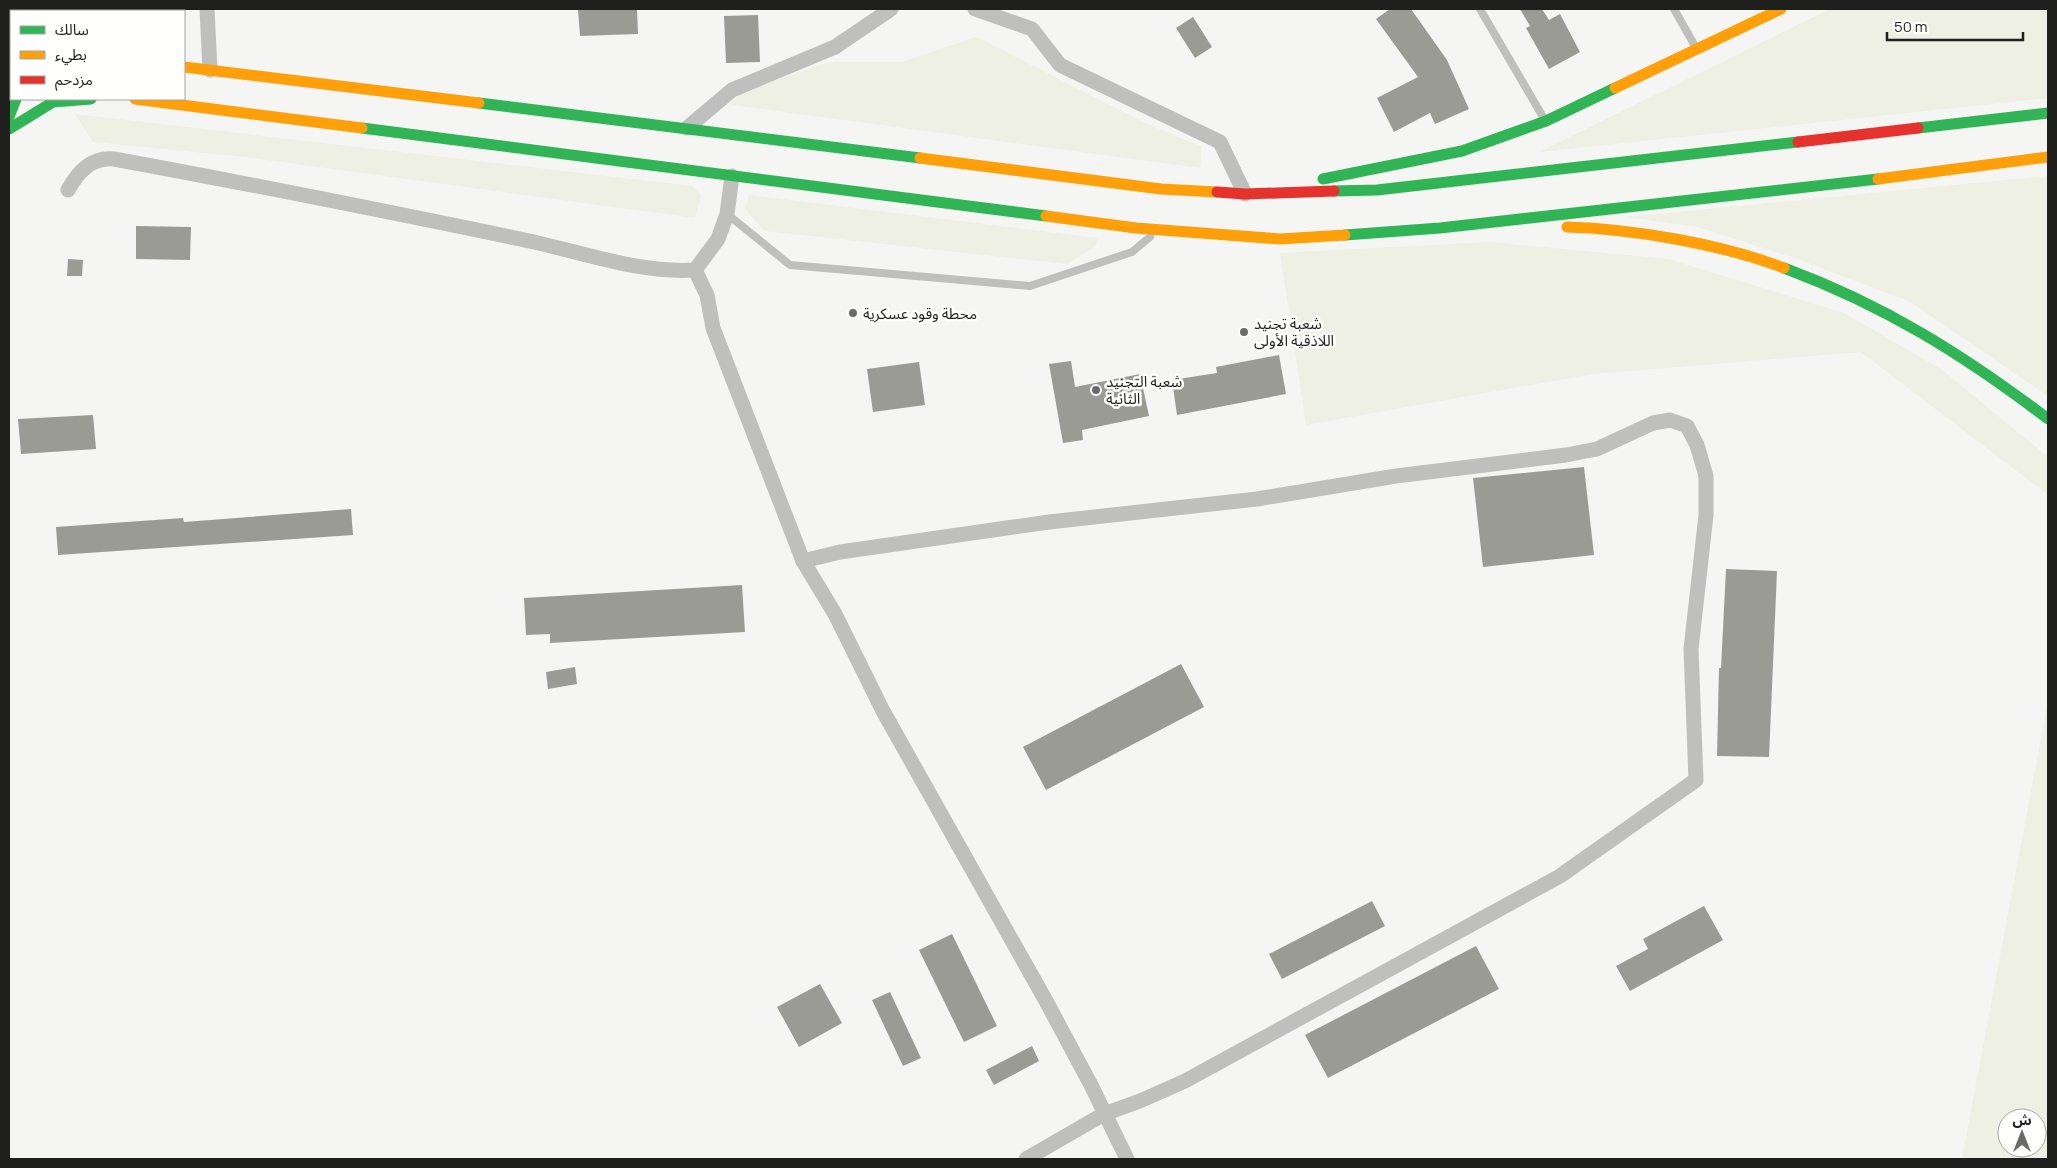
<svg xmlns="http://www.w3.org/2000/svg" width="2057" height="1168" font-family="Manrope,'Noto Sans Arabic',sans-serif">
<rect width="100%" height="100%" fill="#f5f5f4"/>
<!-- green -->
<g fill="#edf0e2" fill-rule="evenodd">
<path d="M 1830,9 L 2048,9 L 2048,98 L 1539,152 Z"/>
<path d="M 976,37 L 1145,123 L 1202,147 L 1200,168 L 732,105 L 740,92 L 830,62 L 902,62 Z"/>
<path d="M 75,114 L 692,186 L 701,195 L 695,218 L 245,157 L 93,142 Z"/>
<path d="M 2048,176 L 2048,396 L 1909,301 L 1800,260 L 1698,227 L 1626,217 Z"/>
<path d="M 749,195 L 1097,238 L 1096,246 L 1067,264 L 765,231 L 745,209 Z"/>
<path d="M 1490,242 L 1668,259 L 1844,313 L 1941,369 L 2048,457 L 2048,495 L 1861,352 L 1592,374 L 1306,425 L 1280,253 Z"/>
<path d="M 2048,701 L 2048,1159 L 1962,1159 ZM 2007,1118 L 2037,1118 L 2037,1148 L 2007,1148 Z"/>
</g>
<!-- building -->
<g fill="#9a9b95">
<path d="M 578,9 L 637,9 L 638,34 L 580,36 Z"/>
<path d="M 1390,9 L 1411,9 L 1447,60 L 1469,109 L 1435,124 L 1430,113 L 1394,132 L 1377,98 L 1418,77 L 1376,19 Z"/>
<path d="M 1520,9 L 1542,9 L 1549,20 L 1560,14 L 1580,52 L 1549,69 L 1526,28 L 1530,26 Z"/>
<path d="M 758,15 L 760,62 L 726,63 L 724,16 Z"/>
<path d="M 1193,17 L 1212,47 L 1195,58 L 1176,28 Z"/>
<path d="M 136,226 L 191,227 L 190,260 L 136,259 Z"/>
<path d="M 68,259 L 83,260 L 82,276 L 67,276 Z"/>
<path d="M 1279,355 L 1286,394 L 1177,415 L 1172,380 L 1217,373 L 1216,367 Z"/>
<path d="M 1071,361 L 1075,387 L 1140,374 L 1149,416 L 1082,430 L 1083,440 L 1063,443 L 1049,364 Z"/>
<path d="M 919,362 L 925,405 L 873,412 L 867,369 Z"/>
<path d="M 93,415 L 96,449 L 21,454 L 18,419 Z"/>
<path d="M 1584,467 L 1594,555 L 1483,567 L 1473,478 Z"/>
<path d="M 351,509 L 353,535 L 58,555 L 56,527 L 183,518 L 184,522 Z"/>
<path d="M 1726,569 L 1777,571 L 1769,757 L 1717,756 L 1719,668 L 1721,668 Z"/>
<path d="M 742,585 L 745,632 L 550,643 L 550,634 L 526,635 L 524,598 Z"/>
<path d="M 1181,664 L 1204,707 L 1046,790 L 1023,747 Z"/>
<path d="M 575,667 L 577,684 L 548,689 L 546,672 Z"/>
<path d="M 1372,901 L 1385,926 L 1282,979 L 1269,954 Z"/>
<path d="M 1704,906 L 1723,940 L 1630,991 L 1616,966 L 1648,949 L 1643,939 Z"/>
<path d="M 952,934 L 997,1026 L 964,1042 L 919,950 Z"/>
<path d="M 1476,946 L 1499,989 L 1328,1078 L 1305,1035 Z"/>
<path d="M 820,984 L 842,1023 L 799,1047 L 777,1007 Z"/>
<path d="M 890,992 L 921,1058 L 903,1066 L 872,1000 Z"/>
<path d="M 1032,1046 L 1039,1061 L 994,1085 L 986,1070 Z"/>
</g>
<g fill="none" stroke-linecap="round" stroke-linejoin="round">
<!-- lane -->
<g stroke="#bfbfbe" stroke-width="8">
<path d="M 1480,9 L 1543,117"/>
<path d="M 1674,9 L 1695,46"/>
<path d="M 727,214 L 790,265 L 1030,286 L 1132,252 L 1150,237"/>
</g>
<!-- street -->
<g stroke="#bfbfbe" stroke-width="15">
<path d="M 207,9 L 210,70"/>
<path d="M 975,9 L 1032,29 L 1060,65 L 1220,142 L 1245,194"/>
<path d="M 687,128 L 732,90 L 835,47 L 891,9"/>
<path d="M 68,190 C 78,172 91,157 114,159 C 250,184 385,211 520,239 C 576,250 638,274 695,270 L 718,239 L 727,214 L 732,176"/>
<path d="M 695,270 L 707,295 L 713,328 L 803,561 L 835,614 L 883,711 L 1046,1001 L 1091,1085 L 1127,1159"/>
<path d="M 803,561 L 840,552 L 1049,522 L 1257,499 L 1396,476 L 1566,455 L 1597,449 L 1653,423 L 1670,420 L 1687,426 L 1697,445 L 1706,476 L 1706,515 L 1691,649 L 1696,780 L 1560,876 L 1185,1081 L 1140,1101 L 1104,1114 L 1026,1159"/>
</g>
<!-- fast -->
<g stroke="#30b455" stroke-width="11">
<path d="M 21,9 L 21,11"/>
<path d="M 479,103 L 920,158"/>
<path d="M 9,117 L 16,99"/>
<path d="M 362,128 L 1046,216"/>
<path d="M 1918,128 L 2048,113"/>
<path d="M 9,129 L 53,102 L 91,99"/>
<path d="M 1323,179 L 1462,151 L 1546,121 L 1615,88"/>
<path d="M 1334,191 L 1377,190 L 1798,142"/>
<path d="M 1345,235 L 1440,228 L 1878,179"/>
<path d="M 1784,268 C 1884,305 1964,355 2048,419"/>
</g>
<!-- slow -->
<g stroke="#ff9f0a" stroke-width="11">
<path d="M 39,9 L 43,11"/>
<path d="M 184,67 L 479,103"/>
<path d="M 1615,88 L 1781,9"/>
<path d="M 135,99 L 362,128"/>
<path d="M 920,158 L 1161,189 L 1217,192"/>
<path d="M 1878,179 L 2048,157"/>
<path d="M 1046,216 L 1136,228 L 1280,239 L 1345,235"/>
<path d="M 1567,227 C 1634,229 1721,244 1784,268"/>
</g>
<!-- jam -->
<g stroke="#e5322d" stroke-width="11">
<path d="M 1798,142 L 1918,128"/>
<path d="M 1217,192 L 1245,194 L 1334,191"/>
</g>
</g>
<!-- markers -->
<g fill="#6a6a69" stroke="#fffffe" stroke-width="2">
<circle cx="853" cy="313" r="5"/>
<circle cx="1244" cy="332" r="5"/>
<circle cx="1096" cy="390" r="5"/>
</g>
<g text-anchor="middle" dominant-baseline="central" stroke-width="5" stroke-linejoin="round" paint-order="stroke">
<!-- poi labels -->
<g font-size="15" fill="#1f1f1e" stroke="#fffffe" text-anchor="start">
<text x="863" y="313">محطة وقود عسكرية</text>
<text x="1254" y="323">شعبة تجنيد<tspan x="1254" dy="17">اللاذقية الأولى</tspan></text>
<text x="1106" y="381">شعبة التجنيد<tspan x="1106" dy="17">الثانية</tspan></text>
</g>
</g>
<!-- border -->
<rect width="2057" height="1168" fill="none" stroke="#1f1f1e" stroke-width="20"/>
<!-- legend -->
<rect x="10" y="10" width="175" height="90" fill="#fffffe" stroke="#a5a5a4"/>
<rect x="20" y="26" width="25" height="8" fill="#30b455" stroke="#a5a5a4"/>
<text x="55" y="35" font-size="15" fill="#1f1f1e">سالك</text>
<rect x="20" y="51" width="25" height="8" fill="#ff9f0a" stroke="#a5a5a4"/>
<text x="55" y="60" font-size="15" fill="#1f1f1e">بطيء</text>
<rect x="20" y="76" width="25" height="8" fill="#e5322d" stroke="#a5a5a4"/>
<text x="55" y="85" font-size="15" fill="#1f1f1e">مزدحم</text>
<!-- north arrow -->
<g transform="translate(2022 1133)"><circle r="24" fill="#fffffe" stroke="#a5a5a4"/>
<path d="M0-4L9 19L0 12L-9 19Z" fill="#6a6a69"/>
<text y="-8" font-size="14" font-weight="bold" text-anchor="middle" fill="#1f1f1e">ش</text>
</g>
<!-- scale -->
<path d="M1887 32v8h136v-8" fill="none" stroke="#1f1f1e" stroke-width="2.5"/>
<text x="1894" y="32" font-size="15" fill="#1f1f1e" stroke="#fffffe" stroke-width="4" paint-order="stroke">50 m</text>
</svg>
